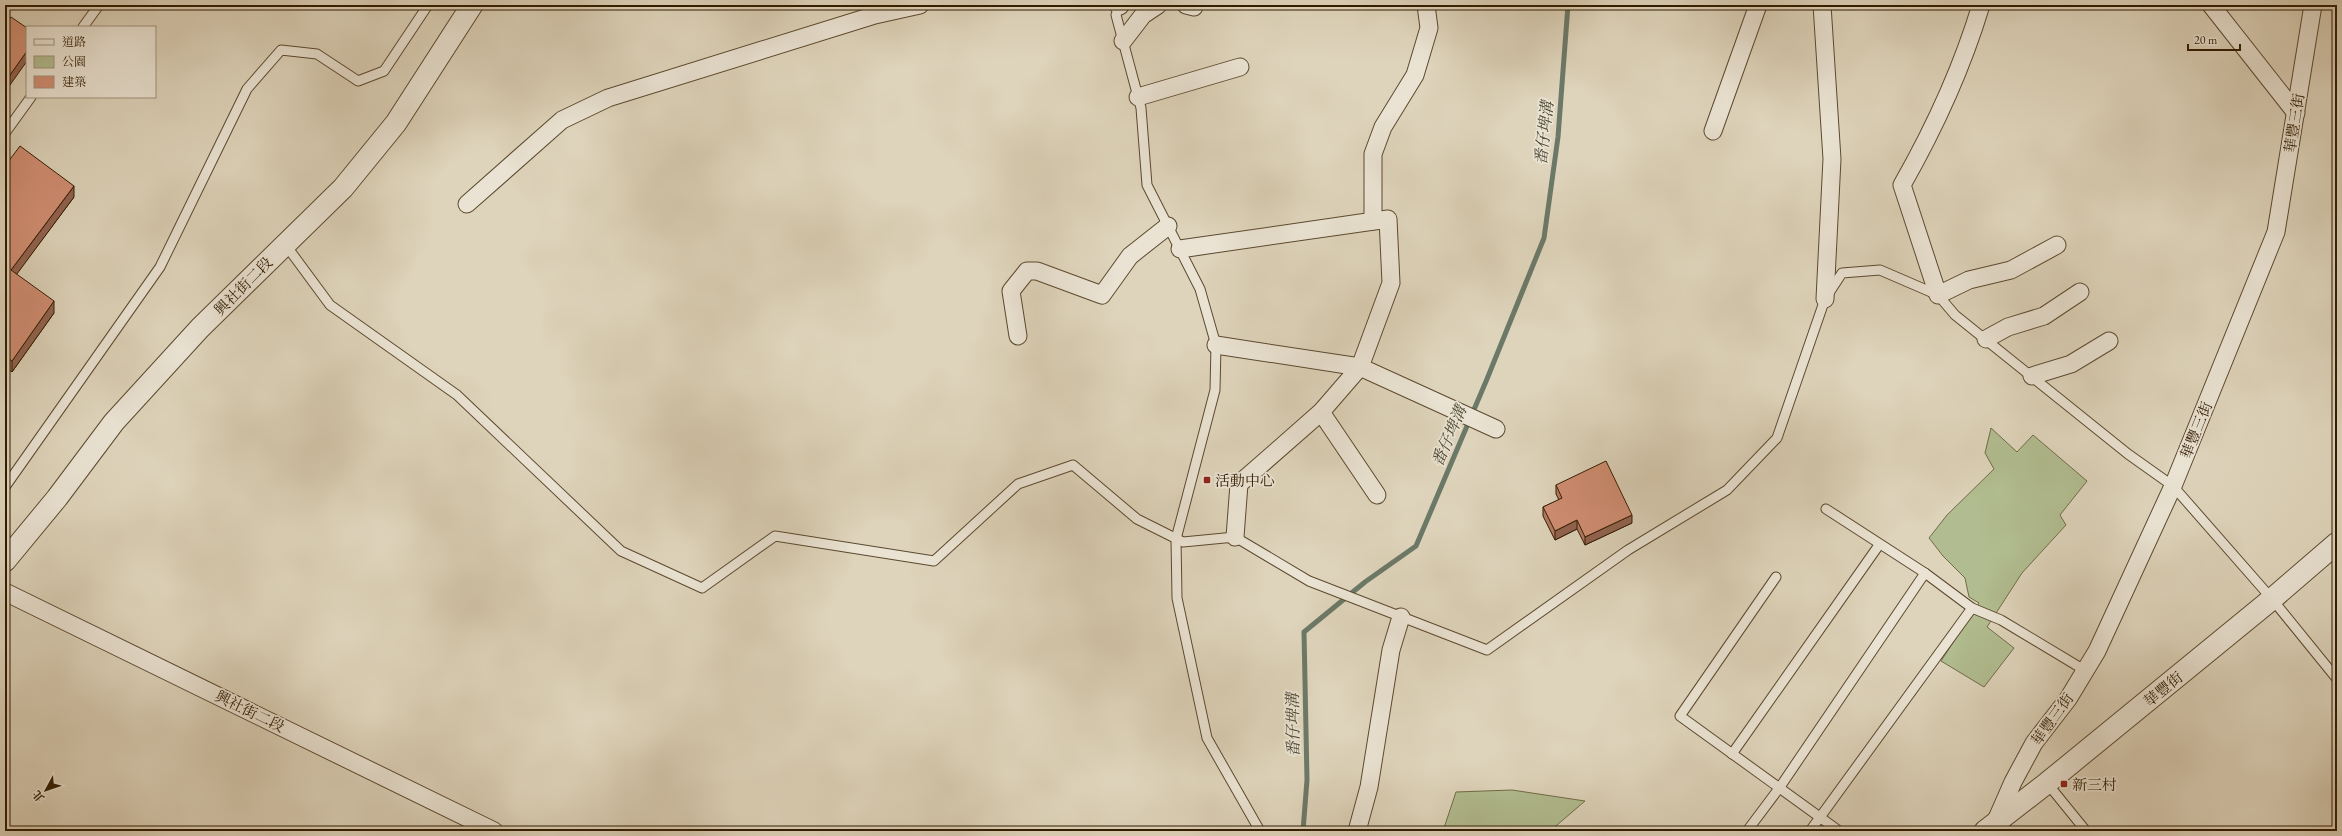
<svg xmlns="http://www.w3.org/2000/svg" width="2342" height="836" font-family="'EB Garamond','Noto Serif TC',serif">
<rect width="100%" height="100%" fill="#ded4bb"/>
<filter id="stains"><feTurbulence type="fractalNoise" baseFrequency=".005" numOctaves="4"/><feColorMatrix values="0 0 0 0 .2 0 0 0 0 .09 0 0 0 0 .02 0 0 0 .5 -.17"/></filter>
<radialGradient id="worn" r=".72"><stop offset=".6" stop-color="#630" stop-opacity="0"/><stop offset="1" stop-color="#630" stop-opacity=".3"/></radialGradient>
<!-- green -->
<g fill="#b1bd90" stroke="#716c48">
<path d="M 1991,428 L 2017,452 L 2033,435 L 2087,481 L 2060,515 L 2066,525 L 2022,573 L 1987,627 L 2014,648 L 1984,687 L 1941,661 L 1979,603 L 1969,597 L 1965,578 L 1943,556 L 1929,538 L 1947,515 L 1994,469 L 1985,453 Z"/>
<path d="M 1512,790 L 1585,801 L 1550,831 L 1443,831 L 1456,792 Z"/>
</g>
<g fill="none" stroke-linecap="round" stroke-linejoin="round">
<!-- stream -->
<path stroke="#6c7968" stroke-width="5" d="M 1303,831 L 1307,780 L 1304,632 L 1365,582 L 1416,546 L 1487,379 L 1544,238 L 1558,137 L 1568,5"/>
<defs>
<g id="service">
<path d="M 1120,5 L 1116,15 L 1141,108 L 1147,185 L 1200,289 L 1216,345 L 1215,390 L 1176,539 L 1177,598 L 1207,738 L 1260,831"/>
<path d="M 83,27 L 99,5"/>
<path d="M 5,133 L 31,97"/>
<path d="M 285,244 L 330,305 L 457,395 L 621,551 L 702,588 L 775,536 L 934,561 L 1018,484 L 1073,465 L 1137,519 L 1183,542 L 1235,537 L 1309,581 L 1487,650 L 1628,550 L 1727,490 L 1777,438 L 1825,299 L 1842,273 L 1880,270 L 1938,295 L 1955,315 L 2128,454 L 2173,486 L 2272,599 L 2337,679"/>
<path d="M 5,487 L 160,267 L 247,89 L 281,50 L 317,54 L 358,81 L 384,71 L 428,5"/>
<path d="M 1826,509 L 1925,573 L 1972,608 L 2001,620 L 2086,671"/>
<path d="M 1776,577 L 1680,716 L 1839,831"/>
<path d="M 1732,754 L 1879,545"/>
<path d="M 2047,783 L 2086,831"/>
<path d="M 1747,831 L 1780,787 L 1925,573"/>
<path d="M 1810,831 L 1972,608"/>
</g>
<g id="minor">
<path d="M 1118,5 L 1120,6"/>
<path d="M 1186,5 L 1194,7"/>
<path d="M 1822,5 L 1832,159 L 1825,299"/>
<path d="M 1981,5 C 1962,68 1935,127 1902,185 L 1938,295 L 1969,280 L 2011,270 L 2057,245"/>
<path d="M 2211,5 L 2296,113"/>
<path d="M 1123,41 L 1143,15 L 1158,5"/>
<path d="M 1138,97 L 1240,67"/>
<path d="M 1713,131 L 1758,5"/>
<path d="M 467,204 L 562,120 L 608,98 L 875,15 L 920,5"/>
<path d="M 1373,221 L 1373,154 L 1383,127 L 1415,75 L 1429,28 L 1426,5"/>
<path d="M 1180,249 L 1388,219 L 1391,283 L 1360,367 L 1321,412 L 1239,484 L 1235,537"/>
<path d="M 1018,336 L 1011,291 L 1027,271 L 1037,271 L 1102,295 L 1130,256 L 1168,226"/>
<path d="M 1986,339 L 2008,327 L 2044,316 L 2080,292"/>
<path d="M 1216,345 L 1360,367 L 1496,429"/>
<path d="M 2032,376 L 2071,364 L 2109,341"/>
<path d="M 1321,412 L 1377,495"/>
<path d="M 5,592 L 494,831"/>
<path d="M 1995,823 L 2013,782 L 2034,743 L 2068,699 L 2097,651 L 2173,486 L 2276,232 L 2313,5"/>
<path d="M 1357,831 L 1369,787 L 1391,650 L 1401,617"/>
</g>
<g id="tertiary">
<path d="M 5,561 L 57,498 L 114,422 L 200,328 L 343,188 L 396,123 L 472,5"/>
<path d="M 1985,831 L 2047,783 L 2272,599 L 2337,543"/>
</g>
</defs>
<!-- service casing -->
<use href="#service" stroke="#5c492f" stroke-width="11"/>
<!-- minor casing -->
<use href="#minor" stroke="#5c492f" stroke-width="19"/>
<!-- tertiary casing -->
<use href="#tertiary" stroke="#5c492f" stroke-width="23"/>
<!-- service -->
<use href="#service" stroke="#eae3d3" stroke-width="9"/>
<!-- minor -->
<use href="#minor" stroke="#eae3d3" stroke-width="17"/>
<!-- tertiary -->
<use href="#tertiary" stroke="#eae3d3" stroke-width="21"/>
</g>
<!-- wall -->
<g fill="#b47a63" stroke="#311b00">
<path d="M 5,166 L 74,197 L 16,274 L 54,313 L 12,372 L 5,367 Z"/>
<path d="M 1556,485 L 1632,523 L 1585,545 L 1577,529 L 1555,540 L 1543,516 L 1543,507 L 1559,500 L 1556,494 Z"/>
</g>
<!-- shaded-wall -->
<g fill="#926350" stroke="#311b00">
<path d="M 27,51 L 27,61 L 5,92 L 5,82 Z"/>
<path d="M 74,186 L 74,197 L 11,282 L 11,270 Z"/>
<path d="M 54,301 L 54,313 L 12,372 L 12,361 Z"/>
<path d="M 1632,515 L 1632,523 L 1585,545 L 1585,537 Z"/>
<path d="M 1577,520 L 1577,529 L 1555,540 L 1555,531 Z"/>
</g>
<!-- building -->
<g fill="#d18e73" stroke="#311b00">
<path d="M 11,17 L 27,28 L 27,51 L 5,82 L 5,24 Z"/>
<path d="M 20,146 L 74,186 L 11,270 L 54,301 L 12,361 L 5,356 L 5,166 Z"/>
<path d="M 1606,461 L 1632,515 L 1585,537 L 1577,520 L 1555,531 L 1543,507 L 1562,498 L 1556,485 Z"/>
</g>
<!-- markers -->
<g fill="#8f2418" stroke="#eae3d3" stroke-width="1.5">
<rect x="1203" y="476" width="8" height="8" rx="2"/>
<rect x="2060" y="780" width="8" height="8" rx="2"/>
</g>
<g text-anchor="middle" dominant-baseline="central" stroke-width="3.5" stroke-linejoin="round" paint-order="stroke">
<!-- street labels -->
<g font-size="15" fill="#311b00" stroke="#eae3d3">
<text transform="translate(2294 123) rotate(-81)">華豐三街</text>
<text transform="translate(243 286) rotate(-45)">興社街二段</text>
<text transform="translate(2196 430) rotate(-68)">華豐三街</text>
<text transform="translate(2163 689) rotate(-39)">華豐街</text>
<text transform="translate(250 711) rotate(26)">興社街二段</text>
<text transform="translate(2052 719) rotate(-54)">華豐三街</text>
</g>
<!-- poi labels -->
<g font-size="15" fill="#311b00" stroke="#eae3d3" text-anchor="start">
<text x="1215" y="480">活動中心</text>
<text x="2072" y="784">新三村</text>
</g>
<!-- water labels -->
<g font-size="16" font-style="italic" fill="#4e4a34" stroke="#eae3d3">
<text transform="translate(1544 133) rotate(-84)">番仔埤溝</text>
<text transform="translate(1449 436) rotate(-67)">番仔埤溝</text>
<text transform="translate(1293 725) rotate(-91)">番仔埤溝</text>
</g>
</g>
<!-- margin -->
<rect width="2342" height="836" fill="none" stroke="#ded4bb" stroke-width="20"/>
<rect x="6" y="6" width="2330" height="824" fill="none" stroke="#311b00" stroke-width="2"/>
<rect x="10" y="10" width="2322" height="816" fill="none" stroke="#311b00"/>
<!-- legend -->
<rect x="26" y="26" width="130" height="72" fill="#eae3d3" stroke="#a0937f"/>
<rect x="34" y="39" width="20" height="6" fill="#eae3d3" stroke="#a0937f"/>
<text x="62" y="46" font-size="12" fill="#311b00">道路</text>
<rect x="34" y="56" width="20" height="12" fill="#b1bd90" stroke="#a0937f"/>
<text x="62" y="66" font-size="12" fill="#311b00">公園</text>
<rect x="34" y="76" width="20" height="12" fill="#d18e73" stroke="#a0937f"/>
<text x="62" y="86" font-size="12" fill="#311b00">建築</text>
<!-- north arrow -->
<g transform="translate(46 790) rotate(230)" stroke="#eae3d3" stroke-width="3" paint-order="stroke">
<path d="M0-3L7 15L0 10L-7 15Z" fill="#311b00"/>
<text y="-6" font-size="11" font-weight="bold" text-anchor="middle" fill="#311b00">北</text>
</g>
<!-- scale -->
<path d="M2188 44v6h52v-6" fill="none" stroke="#311b00" stroke-width="2"/>
<text x="2194" y="44" font-size="12" fill="#311b00" stroke="#eae3d3" stroke-width="3" paint-order="stroke">20 m</text>
<rect width="100%" height="100%" filter="url(#stains)"/>
<rect width="100%" height="100%" fill="url(#worn)"/>
</svg>
